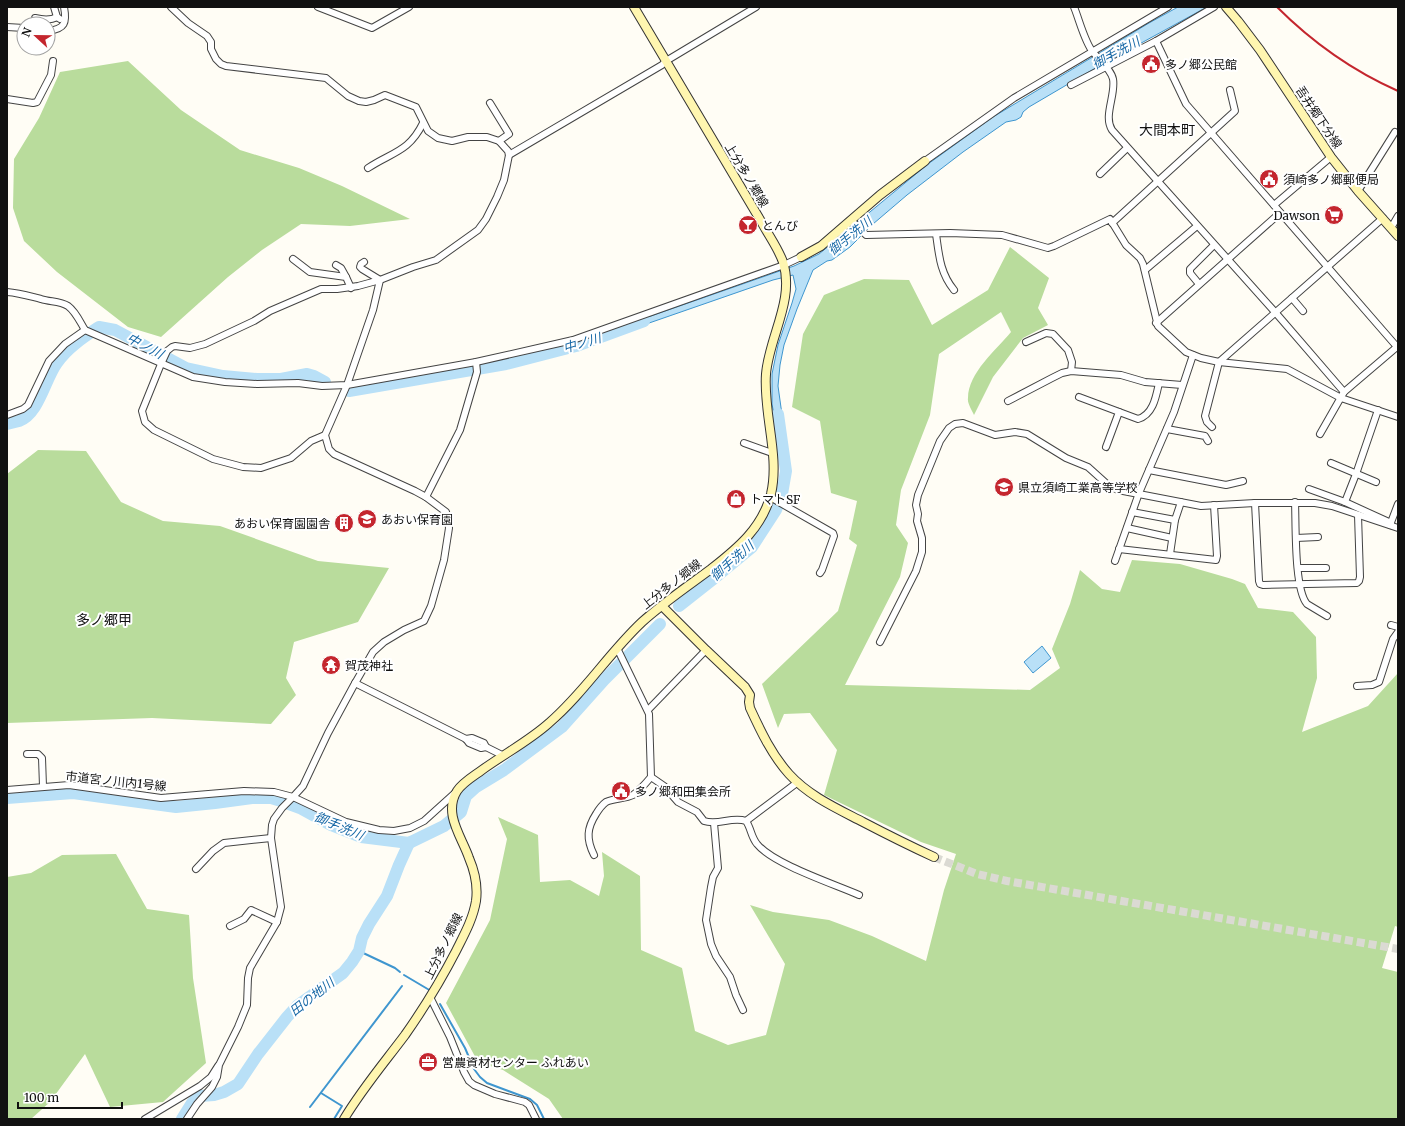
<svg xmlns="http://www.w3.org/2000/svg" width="1405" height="1126" font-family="Merriweather,'Noto Sans JP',serif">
<rect width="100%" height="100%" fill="#fffdf5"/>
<!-- forest -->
<g fill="#b9dc9c">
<path d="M 128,61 L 181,110 L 240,150 L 299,168 L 342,186 L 410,219 L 350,226 L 301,224 L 262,250 L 228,277 L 161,337 L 128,327 L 57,272 L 24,241 L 13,208 L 14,159 L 39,118 L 60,72 Z"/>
<path d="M 1010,247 L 1049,278 L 1038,308 L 1048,325 L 1023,338 L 993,377 L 974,415 C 972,410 967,403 968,398 C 968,373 996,350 1011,332 L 1001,312 L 939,354 L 930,415 L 901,490 L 896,525 L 908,543 L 900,577 L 845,685 L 1030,690 L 1060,668 L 1052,649 L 1070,604 L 1080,570 L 1102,589 L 1120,592 L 1132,560 L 1180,564 L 1232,579 L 1245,584 L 1258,608 L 1293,612 L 1316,637 L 1317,678 L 1302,732 L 1368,706 L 1398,673 L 1398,927 L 1395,926 L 1382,968 L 1398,972 L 1398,1119 L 563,1119 L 549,1099 L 503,1070 L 478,1062 L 446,1003 L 490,920 L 507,839 L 498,817 L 538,835 L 540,882 L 570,880 L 599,896 L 604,876 L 602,852 L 640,876 L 641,950 L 682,968 L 695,1031 L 728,1045 L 766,1035 L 785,964 L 750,905 L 773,912 L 829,920 L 872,936 L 926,961 L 944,890 L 956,854 L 921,842 L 824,795 L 837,750 L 810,713 L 784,714 L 778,728 L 762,684 L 838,611 L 857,545 L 849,539 L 857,501 L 831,493 L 820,421 L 792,407 L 803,334 L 824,295 L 864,279 L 909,280 L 932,325 L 988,290 Z"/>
<path d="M 38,450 L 86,451 L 121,502 L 163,521 L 220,526 L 318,561 L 389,568 L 358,622 L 294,642 L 286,678 L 296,695 L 271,724 L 152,718 L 7,723 L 7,474 Z"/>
<path d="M 116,854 L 147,909 L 189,915 L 193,978 L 206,1063 L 163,1102 L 110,1107 L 85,1054 L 50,1102 L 31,1119 L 7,1119 L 7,877 L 31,873 L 62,855 Z"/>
</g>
<!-- water -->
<g fill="#b9e0f7" stroke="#3f96cf">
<path d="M 1178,7 L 1207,7 L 1092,70 L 1029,107 L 1023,112 L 1021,117 L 1016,120 L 1006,122 L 963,152 L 907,195 L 873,224 L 850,247 L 832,260 L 827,261 L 813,270 L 797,309 L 784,345 L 780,365 L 778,386 L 784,429 L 777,431 L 772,404 L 772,374 L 778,345 L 792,303 L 796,289 L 793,275 L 773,280 L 629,330 L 628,324 L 794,266 L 819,254 L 928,164 L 993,117 L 1149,23 Z"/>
<path d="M 1042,646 L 1051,658 L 1033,673 L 1024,662 Z"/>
</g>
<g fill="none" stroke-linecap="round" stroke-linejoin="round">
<!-- stream -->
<g stroke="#3f96cf" stroke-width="2">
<path d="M 359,951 L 395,968 L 400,972"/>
<path d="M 404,975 L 431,991"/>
<path d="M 440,1004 L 465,1048 L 474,1069 L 480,1077 L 487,1083 L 530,1099 L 537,1105 L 544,1119"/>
<path d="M 321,1093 L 342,1106 L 334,1119"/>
<path d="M 310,1107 L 402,986"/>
</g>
<!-- river -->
<g stroke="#b9e0f7" stroke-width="12">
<path d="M 349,391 L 506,364 L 576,346 L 644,321"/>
<path d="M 7,424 C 11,423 15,422 19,421 C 39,414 45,379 57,363 C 67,348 84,337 99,327 L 115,330 L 186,368 L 223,376 L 257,379 L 281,379 L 307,374 L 314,376 L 325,382"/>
<path d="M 679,606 L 712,580 L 752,547 L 776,510 L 782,494 L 786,471 L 778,414"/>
<path d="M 7,798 L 73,793 L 176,807 L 215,803 L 252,798 L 271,798 L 281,801 L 300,808 L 331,825 L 361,837 L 409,843 L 444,826 L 461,812 L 466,796 L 476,787 L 504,770 L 562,727 L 604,680 L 660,624"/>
<path d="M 182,1119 L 192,1103 L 200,1096 L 214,1095 L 224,1092 L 238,1084 L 258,1054 L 287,1017 L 297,1006 L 343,973 L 352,962 L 359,951 L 362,938 L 369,924 L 387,896 L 399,865 L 409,843"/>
</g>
<!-- secondary-tunnel -->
<path stroke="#dbdad3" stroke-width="8" stroke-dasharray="8 4" stroke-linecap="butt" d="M 934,857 L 977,874 L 1007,881 L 1398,949"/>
<defs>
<g id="street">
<path d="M 54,7 L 57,17 L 60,19"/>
<path d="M 171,7 L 188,23 L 207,36 L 211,42 L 211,49 L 216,59 L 221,64 L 226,66 L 326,78 L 348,96 L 359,101 L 366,102 L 374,100 L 385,95 L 416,107 L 428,131 L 438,138 L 452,141 L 468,137 L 487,137 L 499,141 L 508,151 L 509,155 L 504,180 L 497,197 L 486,219 L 478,230 L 436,260 L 413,267 L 380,280 L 358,286 L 337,289 L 321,289 L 270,311 L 254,321 L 205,344 L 190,348 L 175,346 L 172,347 L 167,351 L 161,364 L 142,411 L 145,422 L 154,430 L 213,459 L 243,467 L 261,468 L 291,458 L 311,441 L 325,435"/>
<path d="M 318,7 L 372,28 L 409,7"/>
<path d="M 1074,7 C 1079,19 1085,43 1093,52 C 1099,60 1111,69 1113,79 C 1116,95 1103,116 1112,130 L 1275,312 L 1344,392"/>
<path d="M 35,18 C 43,20 50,21 57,17"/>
<path d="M 7,27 L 24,28"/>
<path d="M 48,31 C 65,29 67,23 64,7"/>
<path d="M 1156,41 L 1186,104 L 1398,348"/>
<path d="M 1071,85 L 1156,41 L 1214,7"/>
<path d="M 7,99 L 33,103 L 37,102 L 51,75 L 53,61"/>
<path d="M 490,103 L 509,134 L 499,141"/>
<path d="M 509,155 L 662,65 L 666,61 L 756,7"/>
<path d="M 925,161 L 1014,98 L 1168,7"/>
<path d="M 368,168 C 392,152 409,152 423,123"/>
<path d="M 1100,174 L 1127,148"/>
<path d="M 1358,191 L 1395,132"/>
<path d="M 1274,205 L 1331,157"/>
<path d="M 851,220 L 866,235 L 950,233 L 1002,235 L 1048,248 L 1054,246 L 1110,219 L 1126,245 L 1140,258 L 1143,264 L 1158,326 L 1186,352 L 1201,358 L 1219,362 L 1287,369 L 1341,398 L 1398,417"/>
<path d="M 1112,223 L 1235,111 L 1230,90"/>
<path d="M 1391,228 L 1398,216"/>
<path d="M 936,234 C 939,255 940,273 954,290"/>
<path d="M 293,259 L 310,272 L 346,277 L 351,288"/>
<path d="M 364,262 L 361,264 L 360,267 L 362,269 L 380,280"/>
<path d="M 336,265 L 341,268 L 346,277"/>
<path d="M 1145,270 L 1197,226"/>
<path d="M 1199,284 L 1190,273 L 1190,269 L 1214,245"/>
<path d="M 7,292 C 20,293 29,296 41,299 C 50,302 60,301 68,306 C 76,312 80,322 85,330 L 193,377 L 225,382 L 257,384 L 298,383 L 322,386 L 347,385 L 476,362 L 573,340 L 784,265 L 801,257"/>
<path d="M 1292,298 L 1303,311"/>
<path d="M 1156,323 L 1280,213"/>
<path d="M 1026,342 L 1046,333 L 1053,334 L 1068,350 L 1072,362 L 1071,371"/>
<path d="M 1079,397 L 1138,419 C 1153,415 1156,397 1159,383"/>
<path d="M 1008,401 L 1052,378 L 1062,373 L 1071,371 L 1121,375 L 1145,382 L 1182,385"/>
<path d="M 7,415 L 23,409 L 28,405 L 49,361 L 65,344 L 85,330"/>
<path d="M 1212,427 L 1207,422 L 1205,416 L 1219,362 L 1383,218"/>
<path d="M 1167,429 L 1205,436 L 1208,441"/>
<path d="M 1320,434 L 1344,392 L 1398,346"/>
<path d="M 744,443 L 772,453"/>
<path d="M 1106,447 L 1119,412"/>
<path d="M 1331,463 L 1376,482"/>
<path d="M 1149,470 L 1226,485 L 1243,481"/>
<path d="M 1309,489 L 1345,502 L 1391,523"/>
<path d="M 426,497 L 460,430 L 477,372 L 476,362"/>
<path d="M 770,497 L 833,533 L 834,536 L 822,570 L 820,573"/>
<path d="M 1295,502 C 1296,524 1294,589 1307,604 L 1327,616"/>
<path d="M 1345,502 L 1356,474 L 1378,410"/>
<path d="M 1255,503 L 1259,581 L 1260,584 L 1263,585 L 1357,583 L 1359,581 L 1360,577 L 1358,515"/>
<path d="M 1132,512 L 1175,520"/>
<path d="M 1390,525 L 1398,504"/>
<path d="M 1127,528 L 1172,538"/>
<path d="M 1296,538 L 1318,537"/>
<path d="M 1119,549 L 1216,560 L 1217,556 L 1214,505"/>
<path d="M 1170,554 L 1175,520 L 1181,502"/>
<path d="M 1115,561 L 1139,493 L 1174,412 L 1193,355"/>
<path d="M 1298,568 L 1326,568"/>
<path d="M 1391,625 L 1398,627"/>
<path d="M 880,642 L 916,571 L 922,552 L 922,538 L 917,521 L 918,514 L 916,505 L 918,495 L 940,441 L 949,428 L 955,424 L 963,423 L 995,435 L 1015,432 L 1027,434 L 1066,458 L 1088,467 L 1108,485 L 1118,490 L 1201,506 L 1255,503 L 1315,503 L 1332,506 L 1398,528"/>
<path d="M 617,648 L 649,714 L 651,777 L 664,786 L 678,802 L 697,812 L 704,821 C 718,826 732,816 746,821 C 751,828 751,837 757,844 C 773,864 834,884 859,895"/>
<path d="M 355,683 L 466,739 L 469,743 L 481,748 L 486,747 L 502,755"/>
<path d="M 1357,686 L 1372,685 L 1379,682 L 1393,639 L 1398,632"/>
<path d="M 648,710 L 706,650"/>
<path d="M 466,739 L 472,738 L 484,743 L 486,747"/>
<path d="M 27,754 L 38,754 L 42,758 L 43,786"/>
<path d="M 7,790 L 69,785 L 161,798 L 244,791 L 274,792 L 293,797 L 346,822 L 379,830 L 394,831 L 410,828 L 424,821 L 455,793"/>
<path d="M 746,821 L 798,782"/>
<path d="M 714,823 L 718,868 L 713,877 L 711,887 L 706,920 L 711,944 L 716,956 L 730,977 L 736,995 L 743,1010"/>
<path d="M 594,855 C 586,839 587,828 596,814 C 599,809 602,805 606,802 C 615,798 625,799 633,795 C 640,790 646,783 651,777"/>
<path d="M 196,869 L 213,851 L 224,843 L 271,838"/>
<path d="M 230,926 L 244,919 L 251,910 L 277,922"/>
<path d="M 430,997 L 450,1037 L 464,1072 L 469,1081 L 474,1085 L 495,1094 L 525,1102 L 529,1105 L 536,1119"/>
<path d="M 145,1119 L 200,1086 L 211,1077 L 218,1066"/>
<path d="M 187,1119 L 197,1104 L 212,1087 L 217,1077 L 219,1065 L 238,1027 L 247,1005 L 248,978 L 250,968 L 277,922 L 281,907 L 271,838 L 272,825 L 274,819 L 282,808 L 293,797 L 303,786 L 328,733 L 354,685 L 373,652 L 384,642 L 404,630 L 424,621 L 431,606 L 444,560 L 449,528 L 448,520 L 446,512 L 426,497 L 415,491 L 334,454 L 329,449 L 325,435 L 347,385 L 373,310 L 380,280"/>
</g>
<g id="secondary">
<path d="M 1226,7 L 1238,21 L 1260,50 L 1331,157 L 1358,191 L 1398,236"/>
<path d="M 801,257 L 821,246 L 880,195 L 925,161"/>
<path d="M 662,606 L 706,650 L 745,687 L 750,695 L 749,702 L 750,708 C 761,732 772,755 789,774 C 809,796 836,808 863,822 C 886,834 910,846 934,857"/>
<path d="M 344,1119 C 362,1089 384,1063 405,1035 C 424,1008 441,980 456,951 C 464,935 473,919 476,901 C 478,886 475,872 469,858 C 462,837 443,814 457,791 C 463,782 474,776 482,770 C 504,754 529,741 549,723 C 584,693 608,654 642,622 C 663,603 688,586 711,569 C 738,548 762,528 771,494 C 780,456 763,413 766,374 C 769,337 795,300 783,262 C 778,248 769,236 762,223 L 634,7"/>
</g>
</defs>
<!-- street casing -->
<use href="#street" stroke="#444" stroke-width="8"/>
<!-- secondary casing -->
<use href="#secondary" stroke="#333" stroke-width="10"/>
<!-- street -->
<use href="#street" stroke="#fff" stroke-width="6"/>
<!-- secondary -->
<use href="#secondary" stroke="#fff6b0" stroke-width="8"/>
<!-- rail -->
<path stroke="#c4262e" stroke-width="2" d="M 1277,7 C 1312,42 1353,71 1398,91"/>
</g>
<!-- icons -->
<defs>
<symbol id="civic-disc" viewBox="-11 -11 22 22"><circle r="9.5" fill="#c4262e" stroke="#fff"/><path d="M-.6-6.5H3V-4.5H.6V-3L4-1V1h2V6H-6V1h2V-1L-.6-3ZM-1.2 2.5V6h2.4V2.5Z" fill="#fff"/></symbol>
<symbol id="supermarket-disc" viewBox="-11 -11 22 22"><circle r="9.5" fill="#c4262e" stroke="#fff"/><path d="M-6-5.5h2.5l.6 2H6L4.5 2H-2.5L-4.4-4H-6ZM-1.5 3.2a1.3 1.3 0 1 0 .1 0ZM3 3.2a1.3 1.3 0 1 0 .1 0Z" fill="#fff"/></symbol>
<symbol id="bar-disc" viewBox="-11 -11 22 22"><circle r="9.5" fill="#c4262e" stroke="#fff"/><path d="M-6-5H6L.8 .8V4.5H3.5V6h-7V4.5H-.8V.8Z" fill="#fff"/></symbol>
<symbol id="school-disc" viewBox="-11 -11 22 22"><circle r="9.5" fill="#c4262e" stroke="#fff"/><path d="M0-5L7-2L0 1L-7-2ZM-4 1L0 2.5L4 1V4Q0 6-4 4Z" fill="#fff"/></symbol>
<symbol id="shop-disc" viewBox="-11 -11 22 22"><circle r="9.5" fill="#c4262e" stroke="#fff"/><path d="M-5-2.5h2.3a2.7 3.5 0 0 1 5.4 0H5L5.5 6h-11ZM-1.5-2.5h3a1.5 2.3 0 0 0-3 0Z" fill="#fff"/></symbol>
<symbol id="building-disc" viewBox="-11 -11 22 22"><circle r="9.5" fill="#c4262e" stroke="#fff"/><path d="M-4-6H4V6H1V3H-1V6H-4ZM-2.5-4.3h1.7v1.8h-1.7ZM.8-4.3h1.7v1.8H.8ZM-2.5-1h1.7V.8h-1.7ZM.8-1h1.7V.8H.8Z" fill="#fff"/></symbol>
<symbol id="temple-disc" viewBox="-11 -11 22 22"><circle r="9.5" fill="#c4262e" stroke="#fff"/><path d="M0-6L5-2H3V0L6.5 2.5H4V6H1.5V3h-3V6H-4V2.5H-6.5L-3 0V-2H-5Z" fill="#fff"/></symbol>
<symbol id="office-disc" viewBox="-11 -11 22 22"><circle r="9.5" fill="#c4262e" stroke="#fff"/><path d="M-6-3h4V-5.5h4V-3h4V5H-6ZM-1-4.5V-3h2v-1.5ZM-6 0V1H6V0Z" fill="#fff"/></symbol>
</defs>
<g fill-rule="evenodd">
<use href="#civic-disc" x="1140" y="53" width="22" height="22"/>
<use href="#civic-disc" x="1258" y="168" width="22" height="22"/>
<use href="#supermarket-disc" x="1323" y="204" width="22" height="22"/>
<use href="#bar-disc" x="737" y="214" width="22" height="22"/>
<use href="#school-disc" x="993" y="476" width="22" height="22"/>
<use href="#shop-disc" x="725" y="488" width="22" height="22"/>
<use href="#school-disc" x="356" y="508" width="22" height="22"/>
<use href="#building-disc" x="333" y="512" width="22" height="22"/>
<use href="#temple-disc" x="320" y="654" width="22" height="22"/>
<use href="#civic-disc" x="610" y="780" width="22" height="22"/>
<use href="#office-disc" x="417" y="1051" width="22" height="22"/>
</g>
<g text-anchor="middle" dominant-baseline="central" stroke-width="4" stroke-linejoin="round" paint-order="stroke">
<!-- poi labels -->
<g font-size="12" fill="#111" stroke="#fff" text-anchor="start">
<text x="1165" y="64">多ノ郷公民館</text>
<text x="1283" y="179">須崎多ノ郷郵便局</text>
<text x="1320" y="215" text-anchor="end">Dawson</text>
<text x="762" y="225">とんび</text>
<text x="1018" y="487">県立須崎工業高等学校</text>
<text x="750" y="499">トマトSF</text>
<text x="381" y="519">あおい保育園</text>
<text x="330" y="523" text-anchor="end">あおい保育園園舎</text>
<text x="345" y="665">賀茂神社</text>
<text x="635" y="791">多ノ郷和田集会所</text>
<text x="442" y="1062">営農資材センター ふれあい</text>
</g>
<!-- street labels -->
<g font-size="12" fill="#111" stroke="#fff">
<text transform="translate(1319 117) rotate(56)">吾井郷下分線</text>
<text transform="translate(747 175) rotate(59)">上分多ノ郷線</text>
<text transform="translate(671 584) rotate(-38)">上分多ノ郷線</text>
<text transform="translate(116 781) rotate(6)">市道宮ノ川内1号線</text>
<text transform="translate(443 946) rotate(-64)">上分多ノ郷線</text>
</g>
<!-- water labels -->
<g font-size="13" font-style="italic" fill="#1768a6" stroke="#fff">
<text transform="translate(1116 53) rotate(-29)">御手洗川</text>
<text transform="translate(850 236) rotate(-39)">御手洗川</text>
<text transform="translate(582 343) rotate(-17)">中ノ川</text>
<text transform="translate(145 346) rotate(28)">中ノ川</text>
<text transform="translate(732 561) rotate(-41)">御手洗川</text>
<text transform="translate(339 826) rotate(23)">御手洗川</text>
<text transform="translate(312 997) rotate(-38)">田の地川</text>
</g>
<!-- quarter labels -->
<g font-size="14" fill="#111" stroke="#fff">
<text x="1167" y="130">大間本町</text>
<text x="104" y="620">多ノ郷甲</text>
</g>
</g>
<!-- border -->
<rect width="1405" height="1126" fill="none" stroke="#111111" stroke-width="16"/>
<!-- north arrow -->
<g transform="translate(36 36) rotate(292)"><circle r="19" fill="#ffffff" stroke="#a0a0a0"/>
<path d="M0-3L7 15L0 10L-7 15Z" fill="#c4262e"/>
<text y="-6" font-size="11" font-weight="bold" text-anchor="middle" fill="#111111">N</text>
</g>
<!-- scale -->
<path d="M18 1102v6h104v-6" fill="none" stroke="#111111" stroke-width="2"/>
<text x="24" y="1102" font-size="12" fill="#111111" stroke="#ffffff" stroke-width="3" paint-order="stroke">100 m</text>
</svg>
